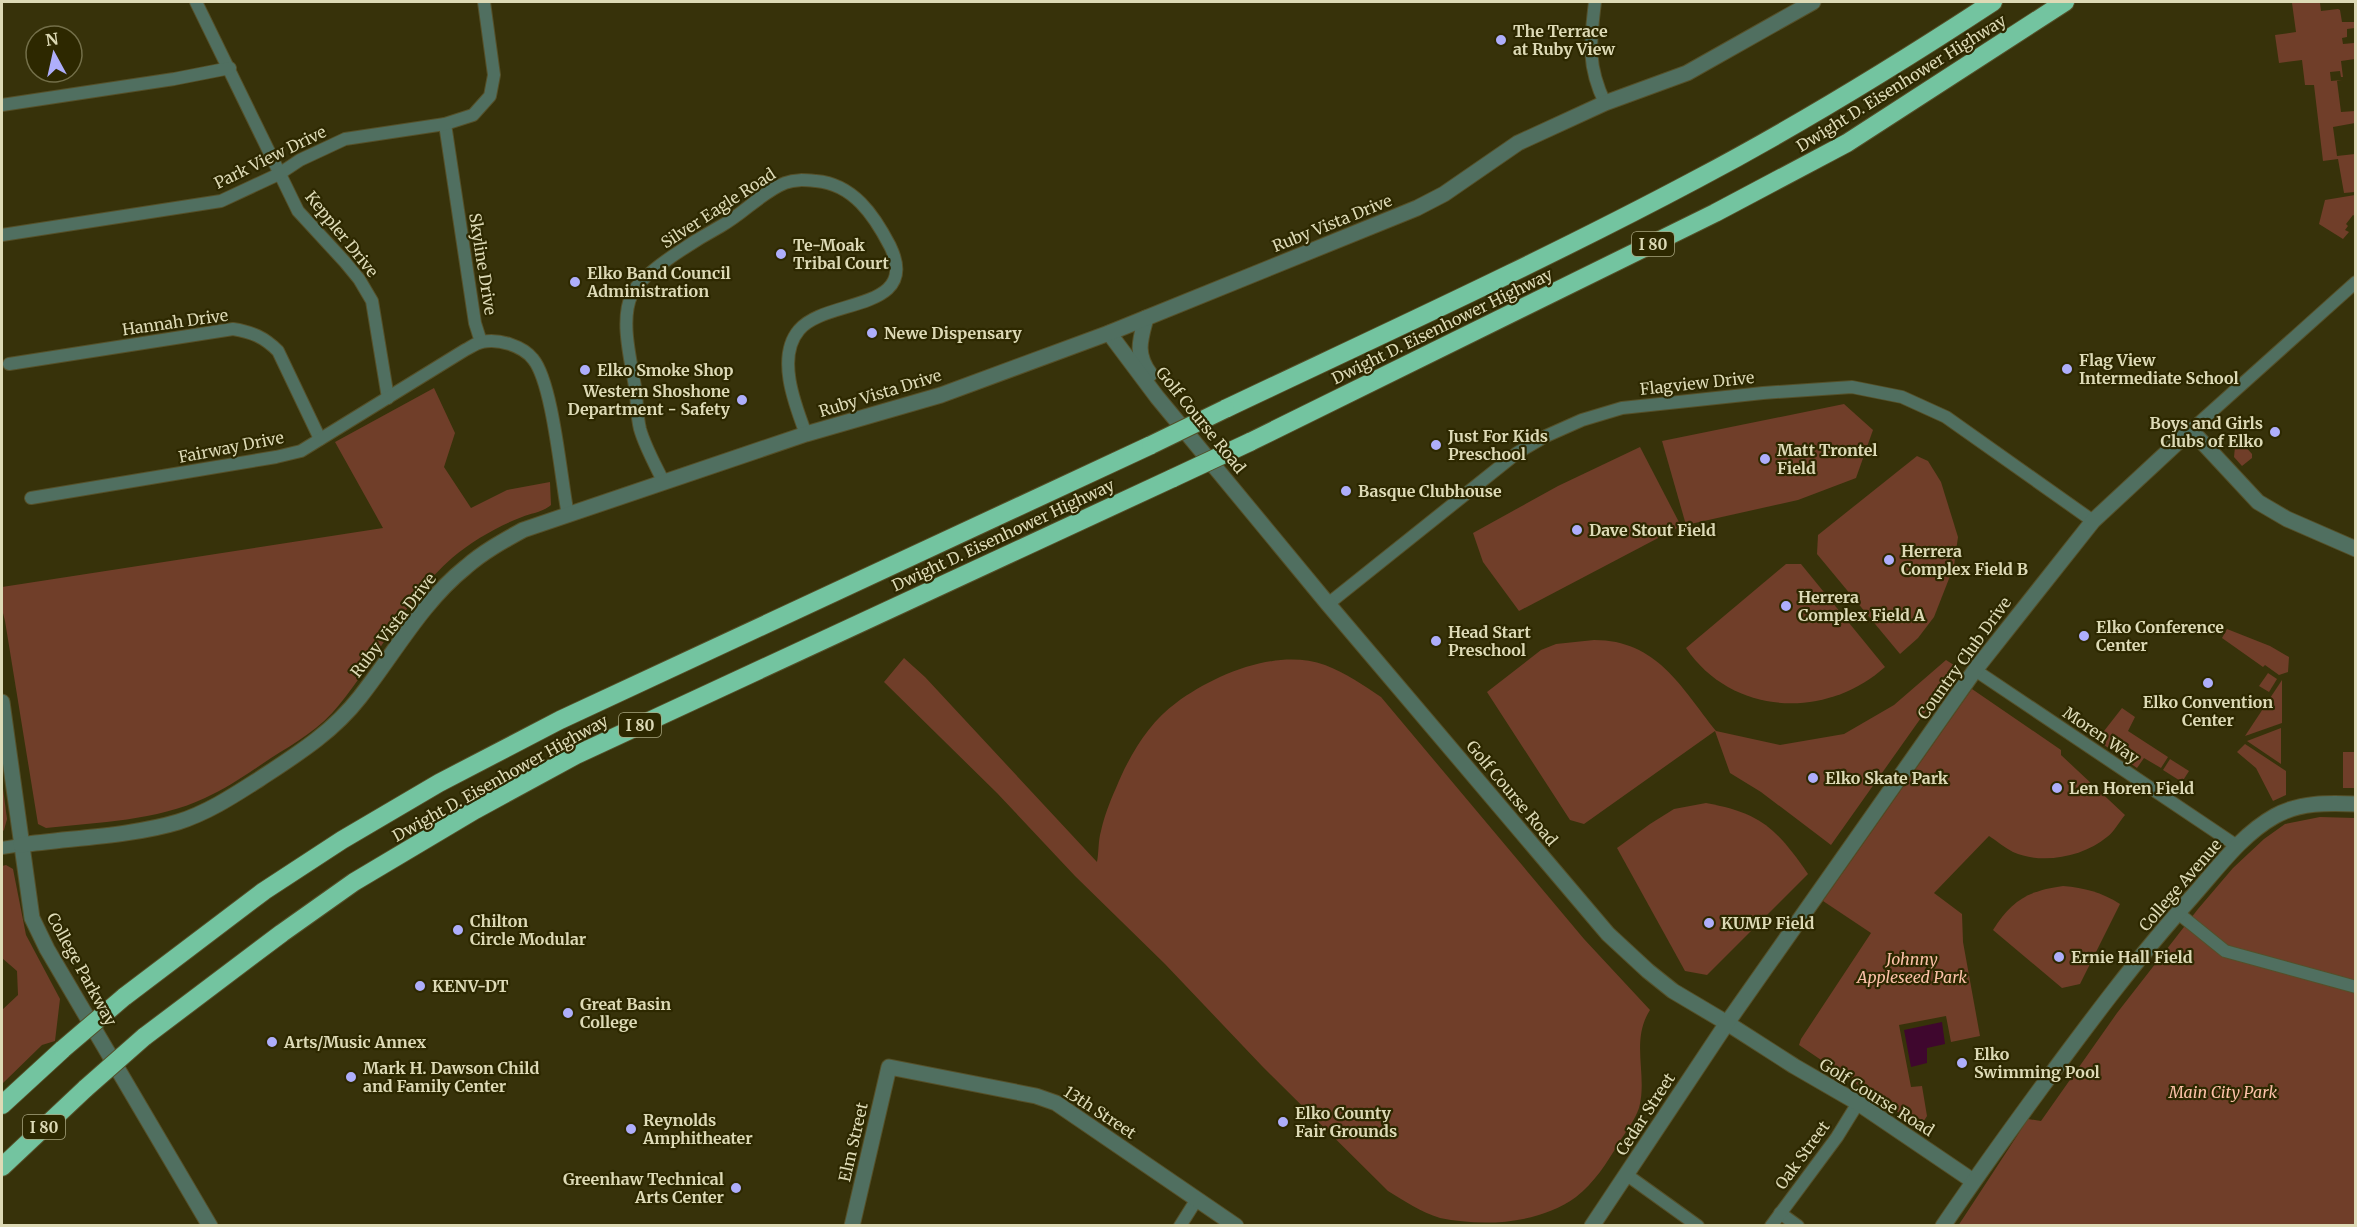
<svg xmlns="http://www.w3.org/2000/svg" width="2357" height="1227" font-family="Merriweather,serif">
<rect width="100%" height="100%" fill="#37320a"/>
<!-- green -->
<g fill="#703e29">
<path d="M 2303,2 L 2328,2 L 2320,3 L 2321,11 L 2338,9 L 2340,10 L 2342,22 L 2355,22 L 2355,28 L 2347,29 L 2347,37 L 2342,38 L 2343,44 L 2354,43 L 2355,59 L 2341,61 L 2343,77 L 2341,77 L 2340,71 L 2330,72 L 2331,81 L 2342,80 L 2337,81 L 2341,112 L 2355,111 L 2355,123 L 2333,127 L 2337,156 L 2355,154 L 2355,192 L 2344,193 L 2338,159 L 2323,161 L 2314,85 L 2305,85 L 2302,60 L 2279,63 L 2275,35 L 2296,32 L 2292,3 Z"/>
<path d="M 2355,195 L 2355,216 L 2353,215 L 2346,224 L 2348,226 L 2345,230 L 2349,232 L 2343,239 L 2319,224 L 2325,200 Z"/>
<path d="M 434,388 L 455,433 L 444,467 L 471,508 L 507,490 L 550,482 L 551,505 C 543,512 532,513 522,517 C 498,526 472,541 452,558 C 406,598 377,659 339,705 C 321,728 295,743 271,758 C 250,772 228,788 205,798 C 156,821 99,822 46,828 L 38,824 L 5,621 L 2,609 L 2,587 L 383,528 L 335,442 Z"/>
<path d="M 1844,404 L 1873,430 L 1856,478 L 1798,500 L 1686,525 L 1662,441 Z"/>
<path d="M 2239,445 L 2244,445 L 2252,454 L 2252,458 L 2242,466 L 2234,457 L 2235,447 Z"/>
<path d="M 1640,447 L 1681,526 L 1519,611 L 1483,562 L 1473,533 L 1558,486 Z"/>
<path d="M 1917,456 L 1928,461 L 1941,482 L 1958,537 L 1954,566 L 1934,617 L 1918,638 L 1900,654 L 1817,554 L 1818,535 Z"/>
<path d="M 1786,564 L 1801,564 L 1885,667 C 1826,720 1732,716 1686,648 Z"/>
<path d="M 2227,629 L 2270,646 L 2289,657 L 2288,672 L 2279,675 L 2265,665 L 2263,667 L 2222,638 Z"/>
<path d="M 1594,640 C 1657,640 1681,687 1716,731 L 1780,745 L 1844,734 L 1894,705 L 1946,660 L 1957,667 L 1831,845 L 1761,792 L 1730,773 L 1715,731 L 1584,824 L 1570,820 L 1487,692 L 1541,650 L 1556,644 Z"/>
<path d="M 904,658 L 925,677 L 1097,862 C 1099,852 1098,841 1101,831 C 1104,817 1110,801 1116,788 C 1128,758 1149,722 1176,703 C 1215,674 1277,648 1325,665 C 1346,673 1363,685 1381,697 L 1584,939 L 1650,1010 C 1630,1041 1648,1075 1639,1108 C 1635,1120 1625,1133 1618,1144 C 1607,1163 1594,1183 1576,1197 C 1539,1224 1484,1227 1440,1218 C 1421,1212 1404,1201 1388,1191 L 1262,1066 L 1165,964 L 1075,876 L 997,793 L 884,682 Z"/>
<path d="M 2268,673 L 2277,679 L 2269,692 L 2259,686 Z"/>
<path d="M 2282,680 L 2282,723 L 2245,736 Z"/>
<path d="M 1972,689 L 2061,750 L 2061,755 L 2125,815 C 2119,822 2114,832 2107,837 C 2083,857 2042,865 2013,852 C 2005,848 1997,841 1989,836 L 1934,893 L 1962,914 L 1963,942 L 1980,1036 L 1951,1042 L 1946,1016 L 1899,1025 L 1911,1087 L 1922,1086 L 1927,1116 L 1920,1127 L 1799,1045 L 1801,1039 L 1871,933 L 1823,901 Z"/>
<path d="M 2122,708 L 2135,717 L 2128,731 L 2168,757 L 2161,768 L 2144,758 L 2137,768 L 2097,740 Z"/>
<path d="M 2281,728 L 2281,764 L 2247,741 Z"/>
<path d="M 2245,744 L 2286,771 L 2286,795 L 2273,801 L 2256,768 L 2237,752 Z"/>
<rect x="2343" y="752" width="12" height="36"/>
<path d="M 2170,759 L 2189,771 L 2182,782 L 2163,770 Z"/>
<path d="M 2,781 L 7,819 L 4,830 L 2,832 Z"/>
<path d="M 1706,803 C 1761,813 1777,829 1808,874 L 1707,975 L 1685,971 L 1617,848 L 1650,824 L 1674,809 Z"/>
<path d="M 2320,817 L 2355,818 L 2355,1225 L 1958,1226 L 2028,1119 L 2041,1121 L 2117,1013 L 2198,909 L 2233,868 L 2264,839 L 2285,824 Z"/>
<path d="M 6,865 L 13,869 L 26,935 L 60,999 L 55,1041 L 42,1045 L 2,1084 L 2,1010 L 18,995 L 17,971 L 2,958 L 2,866 Z"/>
<path d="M 2063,886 C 2085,888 2101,892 2120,904 L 2080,984 L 2062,988 L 1993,930 C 2012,900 2028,891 2063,886 Z"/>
</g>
<!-- water -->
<path fill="#3f072e" d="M 1942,1022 L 1945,1044 L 1927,1048 L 1927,1063 L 1911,1067 L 1904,1030 Z"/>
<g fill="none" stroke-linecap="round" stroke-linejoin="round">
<defs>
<g id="minor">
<path d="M 196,2 L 298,211 L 345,262 L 359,279 L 372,301 L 388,398"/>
<path d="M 1595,2 C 1590,42 1587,66 1605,103"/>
<path d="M 2,105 L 174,79 L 230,68"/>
<path d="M 445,124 L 475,323 L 481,342"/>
<path d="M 2,235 L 221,201 L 279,174 L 300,160 L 345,139 L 445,124 L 473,115 L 490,96 L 494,75 L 484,2"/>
<path d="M 9,364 L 233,329 C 252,332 264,337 278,351 L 320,439"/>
<path d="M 2191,430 L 2356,282"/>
<path d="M 664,483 C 656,466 645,447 640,429 C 637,417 637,404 636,393 C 632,364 619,321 632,294 C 641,273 699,238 721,226 C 743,214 762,192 785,183 C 795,179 805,180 816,181 C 853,184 874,215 890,246 C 922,312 825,298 799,330 C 776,357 795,405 806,434"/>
<path d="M 31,498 L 276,457 L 301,451 L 465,350 C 471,347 476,343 482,342 C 498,338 523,346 533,359 C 553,383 561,480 568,515"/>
<path d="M 1328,604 L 1517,453 L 1546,436 L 1582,420 L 1622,408 L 1763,393 L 1852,387 L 1902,397 L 1946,417 L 2093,521"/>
<path d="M 1975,670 L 2237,846"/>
<path d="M 2,848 L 21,845"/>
<path d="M 2178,913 L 2225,951 L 2356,987"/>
<path d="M 1627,1175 L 1698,1226"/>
<path d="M 1780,1213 L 1798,1226"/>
<path d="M 1180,1226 L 1197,1199"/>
<path d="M 1771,1226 L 1837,1137 L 1858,1103"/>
</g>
<g id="tertiary">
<path d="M 1146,318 C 1140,340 1135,354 1150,374"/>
<path d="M 1109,333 L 1157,397 L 1328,604 L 1608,934 L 1648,971 L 1673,991 L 1727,1023 L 1794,1066 L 1858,1103 L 1973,1181"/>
<path d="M 2,702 L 32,918 L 47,949 L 210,1226"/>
<path d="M 21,845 C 70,838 132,836 178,822 C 207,813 233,796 258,780 C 296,755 332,733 360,697 C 394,654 422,602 466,567 C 483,552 503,541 523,530 L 806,434 L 941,395 L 1109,333 L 1417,208 L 1444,194 L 1518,143 L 1605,103 L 1687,73 L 1813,2"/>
<path d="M 852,1226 L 889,1067 L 1036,1096 L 1056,1103 L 1236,1226"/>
<path d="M 1592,1226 L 1727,1023 L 1975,670 L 2093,521 L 2191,430 L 2258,502 L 2287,519 L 2356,549"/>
<path d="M 1943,1226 C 1975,1179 2008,1133 2041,1088 C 2089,1023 2137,958 2191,898 C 2217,869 2241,835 2275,816 C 2300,802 2328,803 2356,804"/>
</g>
<g id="motorway">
<path d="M 1225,409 C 1383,334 1543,261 1697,179 C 1799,125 1897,65 1993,2"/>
<path d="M 1250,442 L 1715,213 L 1847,143 L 2065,2"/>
<path d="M 124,997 L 264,891 L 342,840 L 439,783 L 560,720 L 1151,445"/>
<path d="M 144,1037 L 282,933 L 354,882 L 475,810 L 576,755 L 1173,478"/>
<path d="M 2,1105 L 63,1049"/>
<path d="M 2,1167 L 86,1088"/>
</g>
</defs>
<!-- minor casing -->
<use href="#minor" stroke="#555029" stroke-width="14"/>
<!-- tertiary casing -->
<use href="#tertiary" stroke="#555029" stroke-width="17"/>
<!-- motorway casing -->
<use href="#motorway" stroke="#555029" stroke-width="20"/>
<!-- minor -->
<use href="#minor" stroke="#506f60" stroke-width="12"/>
<!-- tertiary -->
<use href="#tertiary" stroke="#506f60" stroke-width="15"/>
<!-- motorway -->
<use href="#motorway" stroke="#73c4a0" stroke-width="18"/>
<defs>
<g id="motorway-bridge">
<path d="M 1151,445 L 1225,409"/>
<path d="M 1173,478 L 1250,442"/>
<path d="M 63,1049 L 124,997"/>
<path d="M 86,1088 L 144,1037"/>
</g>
</defs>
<!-- motorway-bridge casing -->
<use href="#motorway-bridge" stroke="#555029" stroke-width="20" stroke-linecap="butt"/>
<!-- motorway-bridge -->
<use href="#motorway-bridge" stroke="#73c4a0" stroke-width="18"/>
</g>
<!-- markers -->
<g fill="#aeaefb" stroke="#2d2800" stroke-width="2">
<circle cx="1501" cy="40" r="6"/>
<circle cx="781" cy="254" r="6"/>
<circle cx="575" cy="282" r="6"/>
<circle cx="872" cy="333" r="6"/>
<circle cx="2067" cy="369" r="6"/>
<circle cx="585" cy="370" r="6"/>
<circle cx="742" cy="400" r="6"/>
<circle cx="2275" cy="432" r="6"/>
<circle cx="1436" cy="445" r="6"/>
<circle cx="1765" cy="459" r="6"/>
<circle cx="1346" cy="491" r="6"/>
<circle cx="1577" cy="530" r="6"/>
<circle cx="1889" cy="560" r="6"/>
<circle cx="1786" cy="606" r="6"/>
<circle cx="2084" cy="636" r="6"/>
<circle cx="1436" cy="641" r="6"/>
<circle cx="2208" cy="683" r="6"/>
<circle cx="1813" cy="778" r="6"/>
<circle cx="2057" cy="788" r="6"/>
<circle cx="1709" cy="923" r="6"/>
<circle cx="458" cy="930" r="6"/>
<circle cx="2059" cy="957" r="6"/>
<circle cx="420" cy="986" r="6"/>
<circle cx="568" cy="1013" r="6"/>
<circle cx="272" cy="1042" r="6"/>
<circle cx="1962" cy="1063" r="6"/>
<circle cx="351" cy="1077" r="6"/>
<circle cx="1283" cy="1122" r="6"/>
<circle cx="631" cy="1129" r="6"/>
<circle cx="736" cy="1188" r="6"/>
</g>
<g text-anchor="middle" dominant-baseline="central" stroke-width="4.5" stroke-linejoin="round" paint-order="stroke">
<!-- shield labels -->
<g fill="#2d2800" stroke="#a8a57f" stroke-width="1.5">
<rect x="1632" y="232" width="42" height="24" rx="4.5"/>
<rect x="619" y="713" width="42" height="24" rx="4.5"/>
<rect x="23" y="1115" width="42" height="24" rx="4.5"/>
</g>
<g font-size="15" font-weight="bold" fill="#dddab6">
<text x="1653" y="244">I 80</text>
<text x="640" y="725">I 80</text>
<text x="44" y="1127">I 80</text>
</g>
<!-- poi labels -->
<g font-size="16" font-weight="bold" fill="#dddab6" stroke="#2d2800" text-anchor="start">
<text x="1513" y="31">The Terrace<tspan x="1513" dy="18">at Ruby View</tspan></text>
<text x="793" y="245">Te-Moak<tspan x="793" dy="18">Tribal Court</tspan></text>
<text x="587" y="273">Elko Band Council<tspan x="587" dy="18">Administration</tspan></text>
<text x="884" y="333">Newe Dispensary</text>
<text x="2079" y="360">Flag View<tspan x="2079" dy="18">Intermediate School</tspan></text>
<text x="597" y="370">Elko Smoke Shop</text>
<text x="730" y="391" text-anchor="end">Western Shoshone<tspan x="730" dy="18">Department - Safety</tspan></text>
<text x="2263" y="423" text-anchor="end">Boys and Girls<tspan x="2263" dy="18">Clubs of Elko</tspan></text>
<text x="1448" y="436">Just For Kids<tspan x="1448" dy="18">Preschool</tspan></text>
<text x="1777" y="450">Matt Trontel<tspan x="1777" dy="18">Field</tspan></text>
<text x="1358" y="491">Basque Clubhouse</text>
<text x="1589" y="530">Dave Stout Field</text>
<text x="1901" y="551">Herrera<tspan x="1901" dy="18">Complex Field B</tspan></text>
<text x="1798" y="597">Herrera<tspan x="1798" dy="18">Complex Field A</tspan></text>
<text x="2096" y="627">Elko Conference<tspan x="2096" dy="18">Center</tspan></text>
<text x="1448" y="632">Head Start<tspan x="1448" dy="18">Preschool</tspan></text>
<text x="2208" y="702" text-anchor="middle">Elko Convention<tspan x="2208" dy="18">Center</tspan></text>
<text x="1825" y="778">Elko Skate Park</text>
<text x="2069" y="788">Len Horen Field</text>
<text x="470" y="921">Chilton<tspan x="470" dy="18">Circle Modular</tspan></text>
<text x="1721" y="923">KUMP Field</text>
<text x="2071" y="957">Ernie Hall Field</text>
<text x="432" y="986">KENV-DT</text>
<text x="580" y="1004">Great Basin<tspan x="580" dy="18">College</tspan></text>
<text x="284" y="1042">Arts/Music Annex</text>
<text x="1974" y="1054">Elko<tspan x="1974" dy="18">Swimming Pool</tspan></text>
<text x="363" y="1068">Mark H. Dawson Child<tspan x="363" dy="18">and Family Center</tspan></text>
<text x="1295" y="1113">Elko County<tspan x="1295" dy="18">Fair Grounds</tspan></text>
<text x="643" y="1120">Reynolds<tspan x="643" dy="18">Amphitheater</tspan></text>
<text x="724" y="1179" text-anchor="end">Greenhaw Technical<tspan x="724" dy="18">Arts Center</tspan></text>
</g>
<!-- street labels -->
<g font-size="16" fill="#dddab6" stroke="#2d2800">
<text transform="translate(1901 83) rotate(-32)">Dwight D. Eisenhower Highway</text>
<text transform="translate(270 157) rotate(-26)">Park View Drive</text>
<text transform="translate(718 208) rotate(-33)">Silver Eagle Road</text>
<text transform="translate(1332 223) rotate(-22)">Ruby Vista Drive</text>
<text transform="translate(342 234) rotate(51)">Keppler Drive</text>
<text transform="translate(483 264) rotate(81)">Skyline Drive</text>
<text transform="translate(175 322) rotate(-8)">Hannah Drive</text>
<text transform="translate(1442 326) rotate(-26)">Dwight D. Eisenhower Highway</text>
<text transform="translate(1697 383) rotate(-6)">Flagview Drive</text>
<text transform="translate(880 393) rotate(-17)">Ruby Vista Drive</text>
<text transform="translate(1201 420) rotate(51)">Golf Course Road</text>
<text transform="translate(231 447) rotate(-11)">Fairway Drive</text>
<text transform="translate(1003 535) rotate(-25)">Dwight D. Eisenhower Highway</text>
<text transform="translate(393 625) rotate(-52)">Ruby Vista Drive</text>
<text transform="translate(1964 658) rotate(-54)">Country Club Drive</text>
<text transform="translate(2101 735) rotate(34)">Moren Way</text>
<text transform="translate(500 778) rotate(-29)">Dwight D. Eisenhower Highway</text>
<text transform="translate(1512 793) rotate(50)">Golf Course Road</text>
<text transform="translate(2180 885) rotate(-49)">College Avenue</text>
<text transform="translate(82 969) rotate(61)">College Parkway</text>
<text transform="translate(1877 1097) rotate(32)">Golf Course Road</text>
<text transform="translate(1100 1112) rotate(33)">13th Street</text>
<text transform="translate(1645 1114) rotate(-57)">Cedar Street</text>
<text transform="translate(853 1142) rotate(-77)">Elm Street</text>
<text transform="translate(1802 1155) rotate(-54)">Oak Street</text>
</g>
<!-- park labels -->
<g font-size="16" font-style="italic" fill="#fcc1a8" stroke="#2d2800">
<text x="1912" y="959">Johnny<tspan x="1912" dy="18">Appleseed Park</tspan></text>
<text x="2223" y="1092">Main City Park</text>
</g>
</g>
<!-- border -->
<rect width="2357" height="1227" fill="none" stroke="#dddab6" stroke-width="6"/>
<!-- north arrow -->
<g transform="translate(54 54) rotate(352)"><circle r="28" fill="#2d2800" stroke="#736f49" stroke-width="1.5"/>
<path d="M0-4.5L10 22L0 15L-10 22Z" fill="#aeaefb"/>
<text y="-9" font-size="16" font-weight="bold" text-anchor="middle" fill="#dddab6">N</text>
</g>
</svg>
